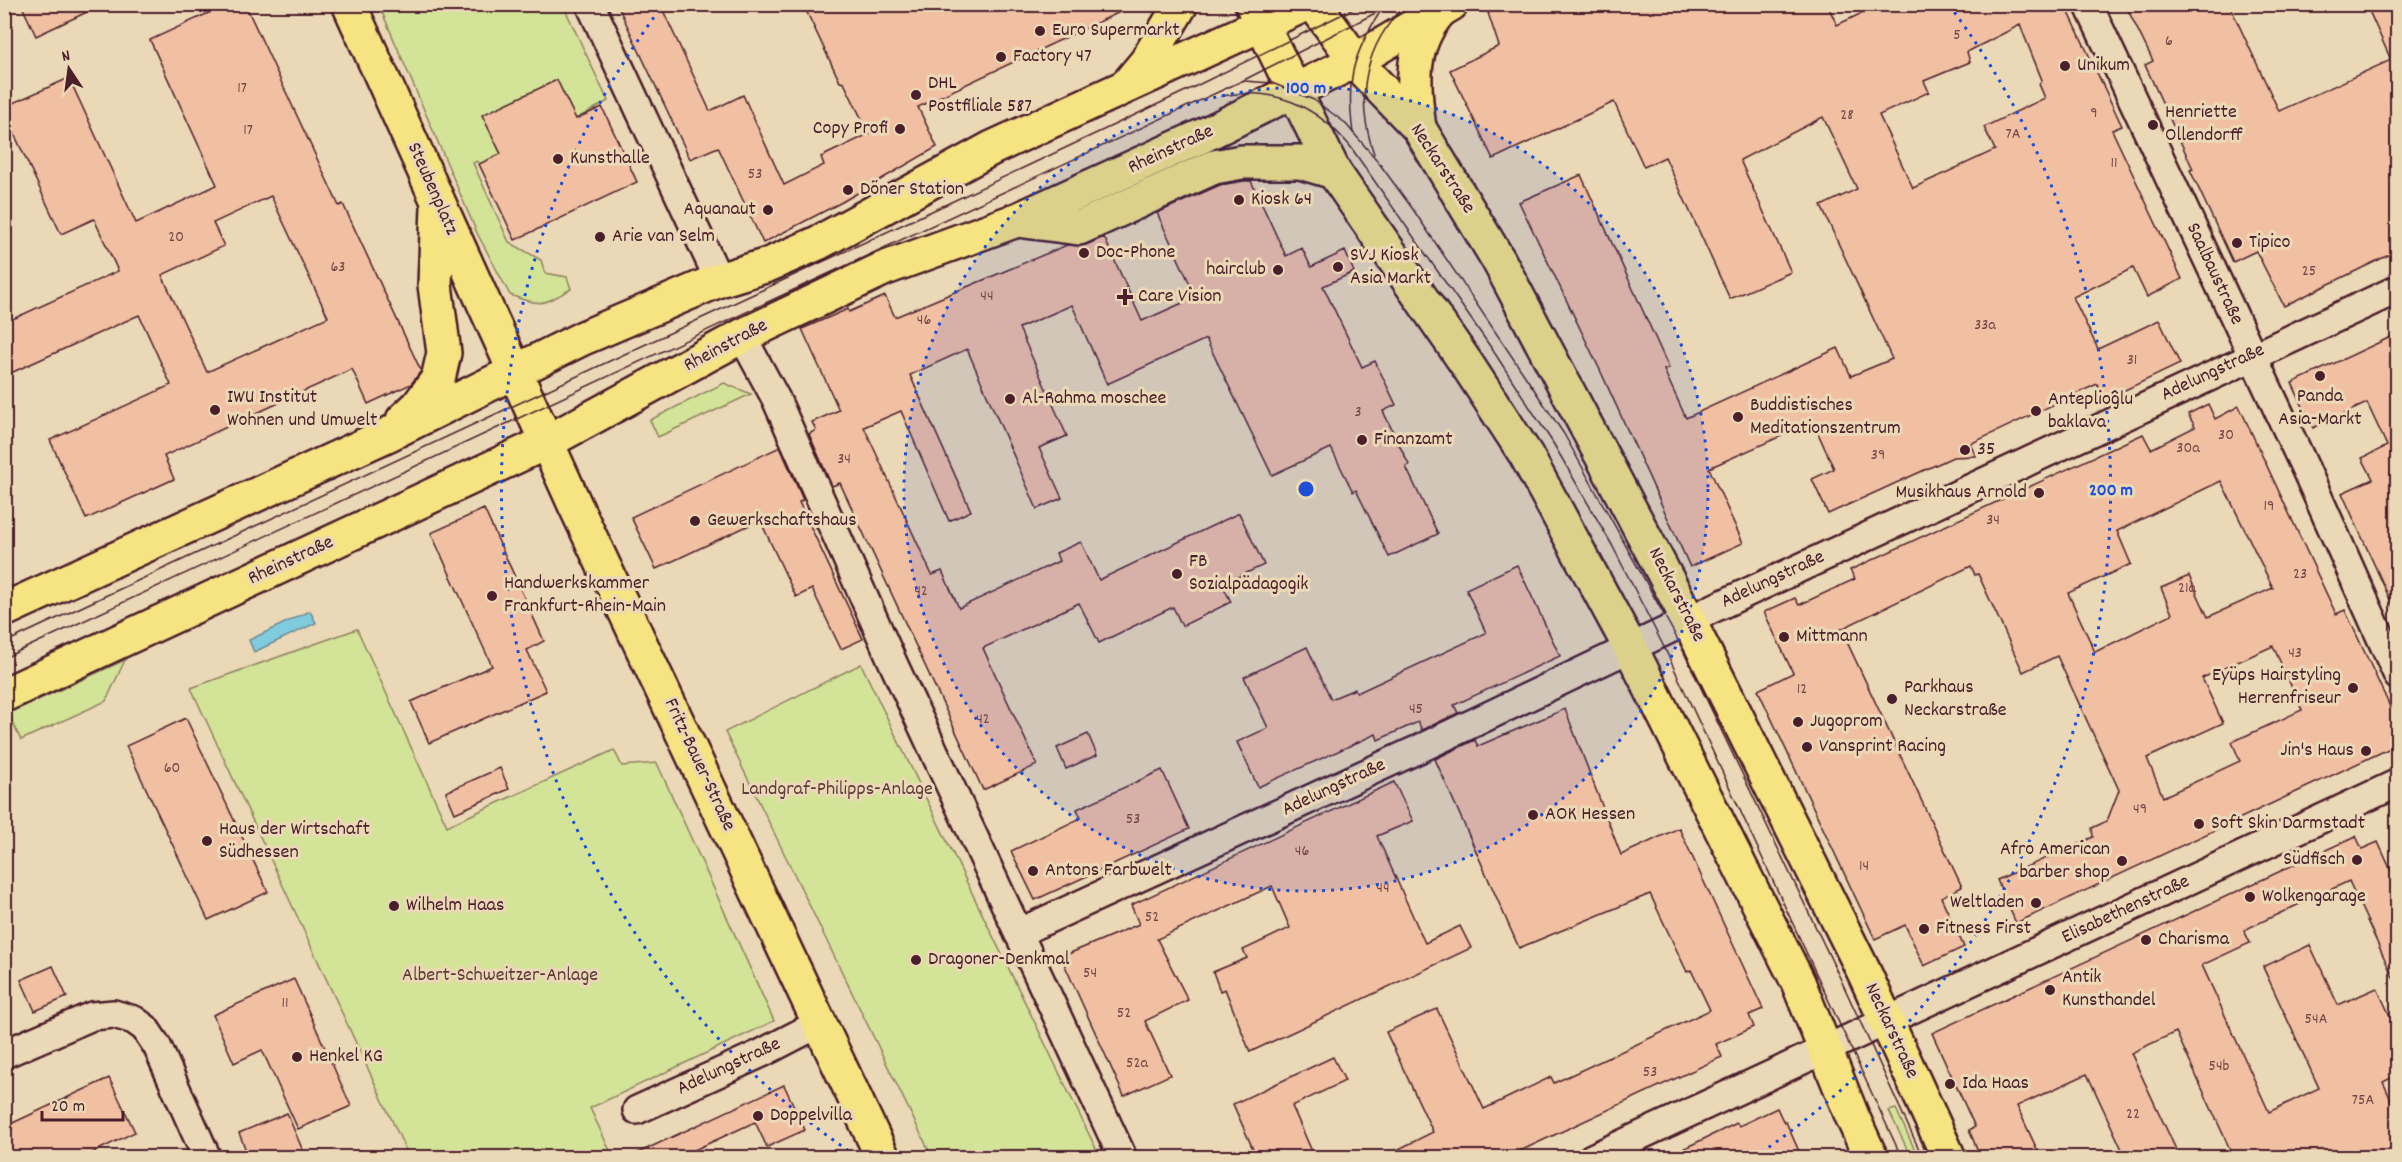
<svg xmlns="http://www.w3.org/2000/svg" width="2402" height="1162" font-family="Dekko,sans-serif">
<rect width="100%" height="100%" fill="#ebd8b6"/>
<filter id="ink" filterUnits="userSpaceOnUse"><feTurbulence type="fractalNoise" baseFrequency=".0167" numOctaves="2"/><feDisplacementMap in="SourceGraphic" scale="12" xChannelSelector="R" yChannelSelector="G"/><feConvolveMatrix kernelMatrix="1 2 1 2 8 2 1 2 1" color-interpolation-filters="sRGB"/></filter>
<g filter="url(#ink)">
<!-- green -->
<g fill="#d3e397" stroke="#8e8161" stroke-width="1.5">
<path d="M 379,5 L 563,5 L 608,101 L 576,119 L 557,80 L 483,116 L 501,154 L 479,164 L 477,161 L 473,163 L 509,242 L 541,260 L 545,273 L 567,277 L 571,289 C 542,305 543,307 510,295 L 477,233 Z"/>
<path d="M 724,383 L 751,394 L 658,437 L 650,420 Z"/>
<path d="M 357,629 L 447,826 L 614,750 L 622,766 L 657,763 L 774,1021 L 590,1108 L 613,1157 L 409,1157 L 191,688 Z"/>
<path d="M 125,660 L 106,701 L 21,740 L 11,720 L 5,723 L 5,715 Z"/>
<path d="M 861,664 L 1100,1157 L 932,1157 L 725,732 Z"/>
<path d="M 1896,1109 L 1918,1157 L 1911,1157 L 1889,1111 Z"/>
</g>
<!-- water -->
<path fill="#7fccde" stroke="#6a8796" stroke-width="1.5" d="M 310,611 L 316,623 L 254,652 L 249,640 Z"/>
<!-- building -->
<g fill="#f1bfa1" stroke="#4a1f2b" stroke-width="1.5" fill-rule="evenodd">
<path d="M 21,4 L 104,4 L 36,36 Z"/>
<path d="M 228,4 L 245,4 L 339,206 L 343,204 L 421,371 L 411,384 L 368,404 L 352,369 L 164,456 L 174,479 L 86,519 L 50,440 L 171,385 L 139,315 L 4,376 L 4,323 L 118,271 L 94,219 L 61,234 L 4,112 L 4,107 L 69,78 L 136,223 L 217,185 L 150,40 ZM 271,196 L 328,317 L 207,372 L 162,275 L 224,246 L 213,223 Z"/>
<path d="M 617,4 L 660,4 L 710,111 L 743,95 L 784,185 L 824,165 L 821,157 L 869,134 L 844,83 L 840,82 L 803,4 L 1137,4 L 918,107 L 937,147 L 842,202 L 763,243 L 718,147 L 690,159 Z"/>
<path d="M 1506,4 L 1827,4 L 1837,25 L 1881,4 L 2065,4 L 2122,126 L 2112,130 L 2182,279 L 2147,297 L 2133,268 L 2073,297 L 2098,349 L 2159,320 L 2180,364 L 2104,400 L 2097,384 L 1970,444 L 1976,456 L 1953,457 L 1828,514 L 1812,479 L 1834,469 L 1813,422 L 1709,468 L 1743,543 L 1690,567 L 1600,370 L 1519,202 L 1581,175 L 1669,368 L 1664,370 L 1686,418 L 1838,348 L 1851,376 L 1892,359 L 1821,206 L 1857,189 L 1823,117 L 1740,160 L 1791,272 L 1730,299 L 1665,157 L 1644,167 L 1614,102 L 1493,159 L 1450,70 L 1499,46 L 1488,13 ZM 2020,25 L 2042,80 L 2039,84 L 2045,98 L 1984,127 L 1995,150 L 1913,188 L 1879,115 L 1929,92 L 1924,81 L 1970,62 L 1967,52 Z"/>
<path d="M 2125,4 L 2229,4 L 2279,111 L 2391,60 L 2366,4 L 2397,4 L 2397,251 L 2284,306 L 2256,251 L 2233,262 L 2190,170 L 2193,169 L 2145,65 L 2153,61 Z"/>
<path d="M 557,80 L 576,119 L 602,107 L 637,182 L 515,240 L 479,164 L 501,154 L 482,115 Z"/>
<path d="M 1244,181 L 1251,181 L 1286,256 L 1302,248 L 1311,267 L 1345,251 L 1354,272 L 1323,286 L 1362,367 L 1375,361 L 1396,405 L 1383,411 L 1409,465 L 1406,467 L 1438,534 L 1389,557 L 1356,490 L 1353,492 L 1331,448 L 1272,475 L 1206,339 L 1107,384 L 1072,305 L 1019,328 L 1067,436 L 1039,448 L 1062,498 L 1037,509 L 967,349 L 910,375 L 971,511 L 949,521 L 901,411 L 864,427 L 932,575 L 942,571 L 959,608 L 1059,561 L 1056,553 L 1081,542 L 1099,580 L 1239,513 L 1264,565 L 1222,584 L 1231,602 L 1182,626 L 1173,607 L 1099,643 L 1079,603 L 983,648 L 1037,765 L 983,790 L 840,483 L 832,486 L 809,434 L 816,430 L 812,422 L 839,410 L 802,329 L 848,309 L 849,312 L 885,296 L 895,317 L 1067,245 L 1086,245 L 1104,237 L 1142,321 L 1196,297 L 1157,213 L 1220,185 Z"/>
<path d="M 2397,334 L 2397,615 L 2342,493 L 2373,479 L 2362,458 L 2387,446 L 2367,403 L 2313,428 L 2292,383 Z"/>
<path d="M 2208,404 L 2215,419 L 2239,406 L 2336,614 L 2345,610 L 2386,698 L 2397,723 L 2397,745 L 2016,923 L 1997,880 L 2093,837 L 2092,828 L 2107,821 L 2119,790 L 2057,656 L 2023,672 L 1978,574 L 1975,575 L 1971,566 L 1841,629 L 1962,887 L 1941,897 L 1964,947 L 1924,966 L 1905,925 L 1875,939 L 1758,690 L 1793,673 L 1764,612 L 1795,598 L 1799,605 L 1855,579 L 1850,570 L 2143,434 L 2151,449 L 2195,427 L 2188,414 ZM 2221,481 L 2273,588 L 2208,617 L 2189,576 L 2161,588 L 2172,614 L 2095,652 L 2068,593 L 2131,564 L 2117,531 ZM 2273,646 L 2302,710 L 2232,742 L 2240,761 L 2163,797 L 2147,758 L 2223,723 L 2202,678 Z"/>
<path d="M 780,447 L 803,500 L 799,502 L 863,639 L 841,649 L 812,589 L 796,597 L 760,520 L 656,569 L 631,517 Z"/>
<path d="M 484,509 L 544,641 L 527,650 L 546,691 L 429,743 L 411,702 L 492,666 L 431,533 Z"/>
<path d="M 1517,565 L 1560,656 L 1454,705 L 1458,713 L 1422,730 L 1418,722 L 1378,740 L 1376,734 L 1258,787 L 1237,742 L 1268,728 L 1244,677 L 1307,647 L 1331,699 L 1355,689 L 1357,693 L 1486,633 L 1466,589 Z"/>
<path d="M 1565,709 L 1621,855 L 1679,828 L 1763,1009 L 1749,1015 L 1754,1027 L 1716,1044 L 1722,1057 L 1505,1158 L 1381,1158 L 1433,1132 L 1386,1032 L 1437,1009 L 1484,1109 L 1551,1077 L 1554,1083 L 1710,1010 L 1691,970 L 1687,972 L 1650,894 L 1519,948 L 1435,759 L 1475,740 L 1478,746 Z"/>
<path d="M 186,718 L 268,892 L 208,920 L 126,746 Z"/>
<path d="M 1088,734 L 1097,755 L 1066,769 L 1057,748 Z"/>
<path d="M 500,768 L 509,789 L 455,813 L 446,792 Z"/>
<path d="M 1162,770 L 1189,829 L 1035,900 L 1011,851 L 1081,818 L 1077,809 Z"/>
<path d="M 1394,782 L 1413,821 L 1377,836 L 1425,943 L 1460,926 L 1471,948 L 1250,1052 L 1225,989 L 1220,991 L 1213,972 L 1247,958 L 1243,950 L 1290,928 L 1272,886 L 1157,939 L 1188,1000 L 1145,1021 L 1170,1075 L 1124,1096 L 1061,957 L 1139,924 L 1131,905 Z"/>
<path d="M 2356,836 L 2362,849 L 2378,842 L 2397,884 L 2397,986 L 2349,881 L 2244,930 L 2250,943 L 2202,965 L 2269,1112 L 2319,1088 L 2263,967 L 2310,945 L 2338,1005 L 2377,988 L 2391,1018 L 2397,1015 L 2397,1075 L 2383,1082 L 2397,1113 L 2397,1150 L 2382,1158 L 2234,1158 L 2176,1032 L 2131,1053 L 2180,1158 L 2126,1158 L 2087,1074 L 2017,1106 L 2041,1158 L 1981,1158 L 1969,1130 L 1975,1127 L 1932,1033 Z"/>
<path d="M 53,966 L 67,997 L 35,1011 L 21,980 Z"/>
<path d="M 294,979 L 351,1106 L 298,1129 L 262,1050 L 234,1063 L 213,1015 Z"/>
<path d="M 1333,1057 L 1345,1081 L 1292,1106 L 1315,1158 L 1257,1158 L 1233,1104 Z"/>
<path d="M 109,1078 L 135,1132 L 82,1158 L 4,1158 L 4,1127 Z"/>
<path d="M 784,1085 L 805,1130 L 767,1147 L 755,1122 L 677,1158 L 627,1158 Z"/>
<path d="M 1777,1108 L 1784,1123 L 1786,1122 L 1802,1158 L 1664,1158 L 1737,1123 L 1739,1126 Z"/>
<path d="M 287,1113 L 306,1158 L 249,1158 L 239,1133 Z"/>
</g>
<g fill="none" stroke-linecap="round" stroke-linejoin="round">
<defs>
<g id="minor">
<path d="M 590,4 L 719,280"/>
<path d="M 2088,4 L 2306,470 L 2398,676"/>
<path d="M 742,336 L 776,399 L 894,665 L 1123,1158"/>
<path d="M 1018,933 L 1421,748 L 1714,608 L 2398,289"/>
<path d="M 4,1054 L 92,1016 L 114,1014 L 134,1020 L 145,1028 L 157,1046 L 207,1158"/>
<path d="M 637,1110 L 762,1053 L 820,1023"/>
<path d="M 1592,1158 L 2398,783"/>
</g>
<g id="major">
<path d="M 349,4 L 575,505 L 883,1158"/>
<path d="M 1252,4 L 1334,172 L 1468,366 L 1526,455 L 1550,499 L 1631,649 L 1798,982 L 1852,1116 L 1871,1158"/>
<path d="M 1314,4 L 1362,69 L 1419,128 L 1499,261 L 1689,621 L 1863,970 L 1949,1158"/>
<path d="M 1128,84 L 1147,61 L 1181,4"/>
<path d="M 1419,128 C 1413,84 1409,47 1439,12"/>
<path d="M 1017,220 L 1079,228 L 1214,167 L 1242,162 L 1300,162 L 1334,172"/>
<path d="M 403,420 L 418,406 L 438,379 L 444,353 L 435,285 L 438,207"/>
<path d="M 4,610 L 389,434 L 583,338 L 719,280 L 768,265 L 818,243 L 992,148 L 1306,4"/>
<path d="M 4,695 L 547,442 L 742,336 L 883,269 L 1017,220 L 1204,135 L 1355,61 L 1451,4"/>
</g>
</defs>
<!-- minor casing -->
<use href="#minor" stroke="#4a1f2b" stroke-width="32"/>
<!-- major casing -->
<use href="#major" stroke="#4a1f2b" stroke-width="38"/>
<!-- minor -->
<use href="#minor" stroke="#ebd8b6" stroke-width="27"/>
<!-- major -->
<use href="#major" stroke="#f6e381" stroke-width="33"/>
<!-- tram -->
<g stroke="#4a1f2b" stroke-width="1.5">
<path d="M 1244,81 L 1272,83 L 1314,100 L 1344,122 L 1376,159 L 1412,208 L 1564,434 L 1679,642 L 1841,980 L 1923,1158"/>
<path d="M 1221,96 C 1275,86 1316,106 1350,146 L 1492,349 L 1553,443 L 1612,545 L 1665,649 L 1902,1158"/>
<path d="M 1353,133 C 1346,81 1352,56 1380,12"/>
<path d="M 1374,154 C 1355,98 1363,47 1406,4"/>
<path d="M 4,643 L 949,203 L 1194,87 L 1363,4"/>
<path d="M 4,658 L 1244,80 L 1393,4"/>
</g>
</g>
</g>
<!-- distance rings -->
<circle cx="1306" cy="489" r="402" fill="#1d4ed8" fill-opacity=".12"/>
<g fill="none" stroke="#1d4ed8" stroke-width="3" stroke-dasharray="3 6">
<circle cx="1306" cy="489" r="402"/>
<path d="M856 1156A805 805 0 0 1 663 5M1949 5A805 805 0 0 1 1756 1156"/>
</g>
<!-- markers -->
<g fill="#4a1f2b" stroke="#ebd8b6" stroke-width="2">
<circle cx="1040" cy="31" r="6"/>
<circle cx="1001" cy="57" r="6"/>
<circle cx="2065" cy="66" r="6"/>
<circle cx="916" cy="95" r="6"/>
<circle cx="2153" cy="125" r="6"/>
<circle cx="900" cy="129" r="6"/>
<circle cx="558" cy="159" r="6"/>
<circle cx="848" cy="190" r="6"/>
<circle cx="1239" cy="200" r="6"/>
<circle cx="768" cy="210" r="6"/>
<circle cx="600" cy="237" r="6"/>
<circle cx="2237" cy="243" r="6"/>
<circle cx="1084" cy="253" r="6"/>
<circle cx="1338" cy="267" r="6"/>
<circle cx="1278" cy="270" r="6"/>
<path d="M1122 288h6v6h6v6h-6v6h-6v-6h-6v-6h6z"/>
<circle cx="2320" cy="376" r="6"/>
<circle cx="1010" cy="399" r="6"/>
<circle cx="215" cy="410" r="6"/>
<circle cx="2036" cy="411" r="6"/>
<circle cx="1738" cy="417" r="6"/>
<circle cx="1362" cy="440" r="6"/>
<circle cx="1965" cy="450" r="6"/>
<circle cx="2039" cy="493" r="6"/>
<circle cx="695" cy="521" r="6"/>
<circle cx="1177" cy="574" r="6"/>
<circle cx="492" cy="596" r="6"/>
<circle cx="1784" cy="637" r="6"/>
<circle cx="2353" cy="688" r="6"/>
<circle cx="1892" cy="699" r="6"/>
<circle cx="1798" cy="722" r="6"/>
<circle cx="1807" cy="747" r="6"/>
<circle cx="2366" cy="751" r="6"/>
<circle cx="1533" cy="815" r="6"/>
<circle cx="2199" cy="824" r="6"/>
<circle cx="207" cy="841" r="6"/>
<circle cx="2357" cy="860" r="6"/>
<circle cx="2122" cy="861" r="6"/>
<circle cx="1033" cy="871" r="6"/>
<circle cx="2250" cy="897" r="6"/>
<circle cx="2036" cy="903" r="6"/>
<circle cx="394" cy="906" r="6"/>
<circle cx="1924" cy="929" r="6"/>
<circle cx="2146" cy="940" r="6"/>
<circle cx="916" cy="960" r="6"/>
<circle cx="2050" cy="990" r="6"/>
<circle cx="297" cy="1057" r="6"/>
<circle cx="1950" cy="1084" r="6"/>
<circle cx="758" cy="1116" r="6"/>
</g>
<g text-anchor="middle" dominant-baseline="central" stroke-width="6" stroke-linejoin="round" paint-order="stroke">
<!-- number labels -->
<g font-size="16" fill="#744748">
<text x="1957" y="35">5</text>
<text x="2169" y="41">6</text>
<text x="242" y="88">17</text>
<text x="2094" y="113">9</text>
<text x="1847" y="115">28</text>
<text x="248" y="130">17</text>
<text x="2013" y="134">7A</text>
<text x="2114" y="163">11</text>
<text x="755" y="174">53</text>
<text x="176" y="237">20</text>
<text x="338" y="267">63</text>
<text x="2309" y="271">25</text>
<text x="987" y="296">44</text>
<text x="924" y="320">46</text>
<text x="1985" y="325">33a</text>
<text x="2132" y="360">31</text>
<text x="1358" y="412">3</text>
<text x="2226" y="435">30</text>
<text x="2188" y="448">30a</text>
<text x="1878" y="455">39</text>
<text x="844" y="459">34</text>
<text x="2269" y="506">19</text>
<text x="1993" y="520">34</text>
<text x="2300" y="574">23</text>
<text x="2187" y="588">21a</text>
<text x="921" y="591">42</text>
<text x="2295" y="653">43</text>
<text x="1802" y="689">12</text>
<text x="1416" y="709">45</text>
<text x="983" y="719">42</text>
<text x="172" y="768">60</text>
<text x="2140" y="809">49</text>
<text x="1133" y="819">53</text>
<text x="1302" y="851">46</text>
<text x="1864" y="866">14</text>
<text x="1383" y="888">44</text>
<text x="1152" y="917">52</text>
<text x="1090" y="973">54</text>
<text x="285" y="1003">11</text>
<text x="1124" y="1013">52</text>
<text x="2316" y="1019">54A</text>
<text x="1137" y="1063">52a</text>
<text x="2219" y="1066">54b</text>
<text x="1650" y="1072">53</text>
<text x="2363" y="1100">75A</text>
<text x="2133" y="1114">22</text>
</g>
<!-- poi labels -->
<g font-size="20" fill="#4a1f2b" stroke="#ebd8b6" text-anchor="start">
<text x="1052" y="31">Euro Supermarkt</text>
<text x="1013" y="57">Factory 47</text>
<text x="2077" y="66">Unikum</text>
<text x="928" y="84">DHL<tspan x="928" dy="23">Postfiliale 587</tspan></text>
<text x="2165" y="113">Henriette<tspan x="2165" dy="23">Ollendorff</tspan></text>
<text x="888" y="129" text-anchor="end">Copy Profi</text>
<text x="570" y="159">Kunsthalle</text>
<text x="860" y="190">Döner Station</text>
<text x="1251" y="200">Kiosk 64</text>
<text x="756" y="210" text-anchor="end">Aquanaut</text>
<text x="612" y="237">Arie van Selm</text>
<text x="2249" y="243">Tipico</text>
<text x="1096" y="253">Doc-Phone</text>
<text x="1350" y="256">SVJ Kiosk<tspan x="1350" dy="23">Asia Markt</tspan></text>
<text x="1266" y="270" text-anchor="end">hairclub</text>
<text x="1138" y="297">Care Vision</text>
<text x="2320" y="397" text-anchor="middle">Panda<tspan x="2320" dy="23">Asia-Markt</tspan></text>
<text x="227" y="398">IWU Institut<tspan x="227" dy="23">Wohnen und Umwelt</tspan></text>
<text x="1022" y="399">Al-Rahma moschee</text>
<text x="2048" y="400">Anteplioĝlu<tspan x="2048" dy="23">baklava</tspan></text>
<text x="1750" y="406">Buddistisches<tspan x="1750" dy="23">Meditationszentrum</tspan></text>
<text x="1374" y="440">Finanzamt</text>
<text x="1977" y="450">35</text>
<text x="2027" y="493" text-anchor="end">Musikhaus Arnold</text>
<text x="707" y="521">Gewerkschaftshaus</text>
<text x="1189" y="562">FB<tspan x="1189" dy="23">Sozialpädagogik</tspan></text>
<text x="504" y="584">Handwerkskammer<tspan x="504" dy="23">Frankfurt-Rhein-Main</tspan></text>
<text x="1796" y="637">Mittmann</text>
<text x="2341" y="676" text-anchor="end">Eyüps Hairstyling<tspan x="2341" dy="23">Herrenfriseur</tspan></text>
<text x="1904" y="688">Parkhaus<tspan x="1904" dy="23">Neckarstraße</tspan></text>
<text x="1810" y="722">Jugoprom</text>
<text x="1819" y="747">Vansprint Racing</text>
<text x="2354" y="751" text-anchor="end">Jin's Haus</text>
<text x="1545" y="815">AOK Hessen</text>
<text x="2211" y="824">Soft Skin Darmstadt</text>
<text x="219" y="830">Haus der Wirtschaft<tspan x="219" dy="23">Südhessen</tspan></text>
<text x="2110" y="850" text-anchor="end">Afro American<tspan x="2110" dy="23">barber shop</tspan></text>
<text x="2345" y="860" text-anchor="end">Südfisch</text>
<text x="1045" y="871">Antons Farbwelt</text>
<text x="2262" y="897">Wolkengarage</text>
<text x="2024" y="903" text-anchor="end">Weltladen</text>
<text x="406" y="906">Wilhelm Haas</text>
<text x="1936" y="929">Fitness First</text>
<text x="2158" y="940">Charisma</text>
<text x="928" y="960">Dragoner-Denkmal</text>
<text x="2062" y="978">Antik<tspan x="2062" dy="23">Kunsthandel</tspan></text>
<text x="309" y="1057">Henkel KG</text>
<text x="1962" y="1084">Ida Haas</text>
<text x="770" y="1116">Doppelvilla</text>
</g>
<!-- street labels -->
<g font-size="20" fill="#4a1f2b" stroke="#ebd8b6">
<text transform="translate(1171 150) rotate(-25)">Rheinstraße</text>
<text transform="translate(1442 169) rotate(57)">Neckarstraße</text>
<text transform="translate(432 189) rotate(66)">Steubenplatz</text>
<text transform="translate(2214 274) rotate(65)">Saalbaustraße</text>
<text transform="translate(726 346) rotate(-28)">Rheinstraße</text>
<text transform="translate(2213 373) rotate(-25)">Adelungstraße</text>
<text transform="translate(291 561) rotate(-25)">Rheinstraße</text>
<text transform="translate(1773 580) rotate(-25)">Adelungstraße</text>
<text transform="translate(1676 595) rotate(63)">Neckarstraße</text>
<text transform="translate(699 765) rotate(65)">Fritz-Bauer-Straße</text>
<text transform="translate(1334 788) rotate(-25)">Adelungstraße</text>
<text transform="translate(2126 910) rotate(-25)">Elisabethenstraße</text>
<text transform="translate(1891 1031) rotate(65)">Neckarstraße</text>
<text transform="translate(729 1067) rotate(-25)">Adelungstraße</text>
</g>
<!-- park labels -->
<g font-size="20" fill="#5f3c3b" stroke="#ebd8b6">
<text x="837" y="790">Landgraf-Philipps-Anlage</text>
<text x="500" y="976">Albert-Schweitzer-Anlage</text>
</g>
</g>
<circle cx="1306" cy="489" r="9" fill="#1d4ed8" stroke="#ebd8b6" stroke-width="3"/>
<g font-size="18" text-anchor="middle" font-weight="bold" fill="#1d4ed8" stroke="#ebd8b6" stroke-width="6" stroke-linejoin="round" paint-order="stroke">
<text x="1306" y="93">100 m</text>
<text x="2111" y="495">200 m</text>
</g>
<!-- margin -->
<rect width="2402" height="1162" fill="none" stroke="#ebd8b6" stroke-width="24"/>
<rect x="12" y="12" width="2378" height="1138" fill="none" stroke="#4a1f2b" stroke-width="2" filter="url(#ink)"/>
<!-- north arrow -->
<g transform="translate(69 69) rotate(347)" stroke="#ebd8b6" stroke-width="4.5" paint-order="stroke">
<path d="M0-4.5L10 22L0 15L-10 22Z" fill="#4a1f2b"/>
<text y="-9" font-size="16" font-weight="bold" text-anchor="middle" fill="#4a1f2b">N</text>
</g>
<!-- scale -->
<path d="M42 1111v9h81v-9" fill="none" stroke="#4a1f2b" stroke-width="3"/>
<text x="51" y="1111" font-size="18" fill="#4a1f2b" stroke="#ebd8b6" stroke-width="4.5" paint-order="stroke">20 m</text>
</svg>
